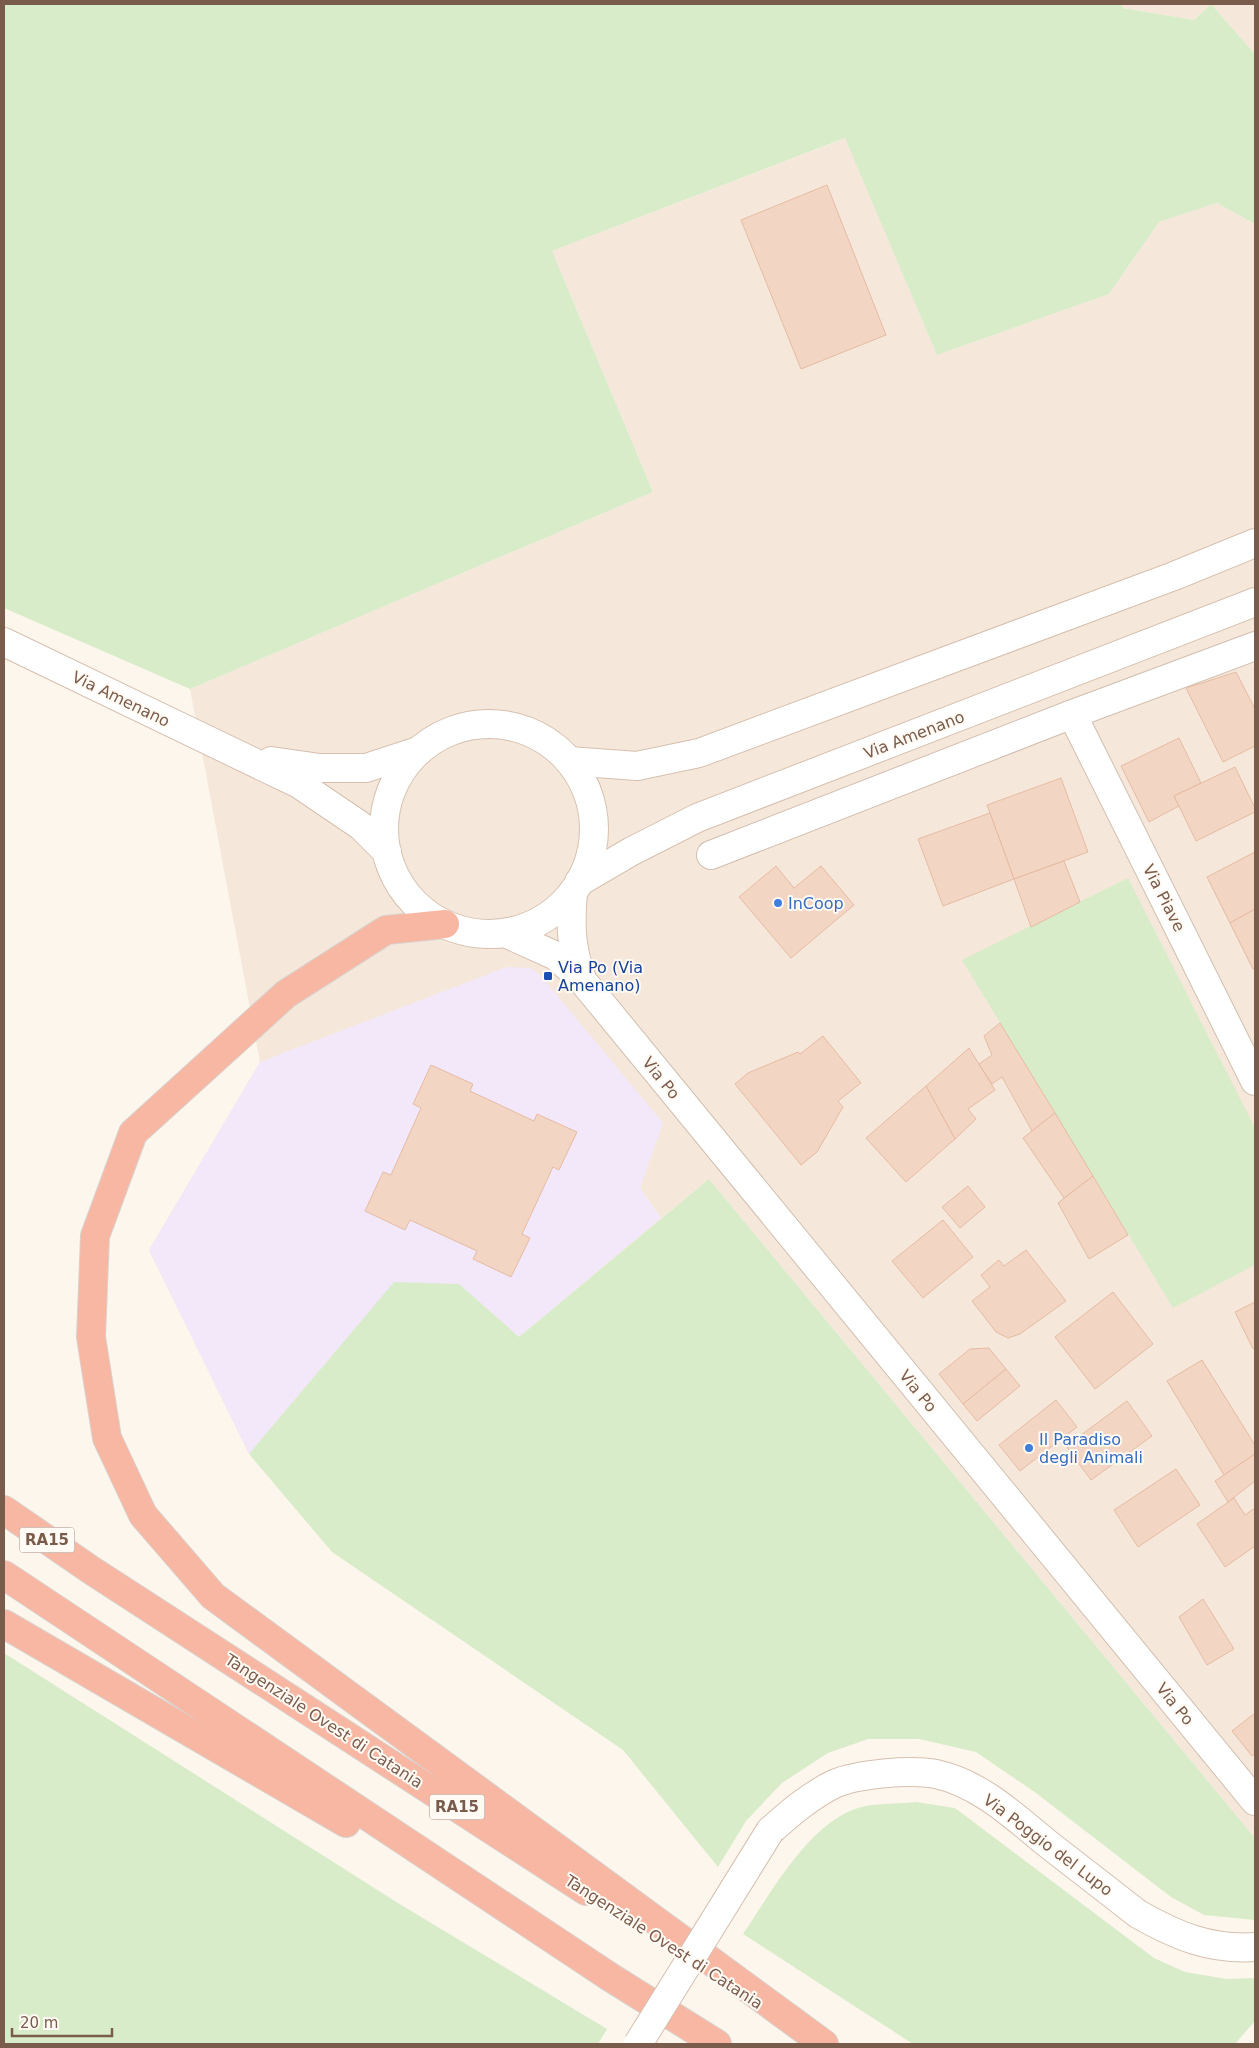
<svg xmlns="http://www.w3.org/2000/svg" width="1259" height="2048" font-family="'DejaVu Sans',sans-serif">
<rect width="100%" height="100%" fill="#fdf6ec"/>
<!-- residential -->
<g fill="#f5e8da">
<path d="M 1121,4 L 1255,4 L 1255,54 L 1211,4 L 1194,20 L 1123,8 Z"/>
<path d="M 846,138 L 937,355 L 1109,294 L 1159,222 L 1217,203 L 1255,224 L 1255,1838 L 709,1179 L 519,1337 L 394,1283 L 249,1454 L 149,1250 L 260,1062 L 190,689 L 653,492 L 552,251 Z"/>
</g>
<!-- education -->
<path fill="#f3e8fa" d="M 507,967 L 531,968 L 541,976 L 663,1123 L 640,1188 L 661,1218 L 519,1337 L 459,1284 L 394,1283 L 249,1454 L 149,1250 L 260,1062 Z"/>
<!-- green -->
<g fill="#d8ecc9">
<path d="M 4,4 L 1121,4 L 1123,8 L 1194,20 L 1211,4 L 1255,54 L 1255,224 L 1217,203 L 1159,222 L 1109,294 L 937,355 L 845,138 L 552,251 L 653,492 L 190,689 L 4,608 Z"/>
<path d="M 1128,878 L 1255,1128 L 1255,1265 L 1173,1308 L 962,960 Z"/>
<path d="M 709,1179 L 1255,1838 L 1255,1920 L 1204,1915 L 1171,1897 L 1036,1793 L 976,1752 L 919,1739 L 868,1739 L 828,1753 L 782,1783 L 746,1821 L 718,1867 L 623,1750 L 332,1552 L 249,1454 L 394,1282 L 459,1284 L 519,1337 Z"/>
<path d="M 4,1653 L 398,1903 L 607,2029 L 598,2044 L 4,2044 Z"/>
<path d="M 916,1802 L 955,1808 L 1154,1958 L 1185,1972 L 1227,1979 L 1255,1978 L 1255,2021 L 1235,2044 L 913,2044 L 743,1934 C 772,1892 812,1816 866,1806 C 882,1803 900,1804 916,1802 Z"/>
</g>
<!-- building -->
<g fill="#f3d5c3" stroke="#e6bba3">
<path d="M 827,185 L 886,335 L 801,369 L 741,220 Z"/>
<path d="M 1236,672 L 1255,709 L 1255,746 L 1223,762 L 1186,688 Z"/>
<path d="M 1179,738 L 1201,783 L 1174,796 L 1179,806 L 1149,822 L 1121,766 Z"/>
<path d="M 1235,767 L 1255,808 L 1255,812 L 1196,841 L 1174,796 Z"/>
<path d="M 1061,778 L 1088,852 L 1014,879 L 987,805 Z"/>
<path d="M 990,813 L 1014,879 L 943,906 L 918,839 Z"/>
<path d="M 1255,852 L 1255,909 L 1230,923 L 1207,877 Z"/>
<path d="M 1064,861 L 1080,902 L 1031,927 L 1014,879 Z"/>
<path d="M 776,866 L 794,888 L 821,866 L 854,905 L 791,958 L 739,897 Z"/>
<path d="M 1255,909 L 1255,968 L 1253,969 L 1230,923 Z"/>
<path d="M 1000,1023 L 1055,1113 L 1032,1131 L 1002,1077 L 992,1084 L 979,1064 L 992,1055 L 984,1036 Z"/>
<path d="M 823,1036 L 861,1083 L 838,1101 L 843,1107 L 817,1152 L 801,1165 L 735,1084 L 748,1073 L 798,1052 L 800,1054 Z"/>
<path d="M 969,1048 L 995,1090 L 968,1109 L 976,1119 L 955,1139 L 926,1086 Z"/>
<path d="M 431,1065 L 473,1084 L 470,1091 L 534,1121 L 537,1114 L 577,1132 L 559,1170 L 553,1167 L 522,1234 L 530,1238 L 511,1277 L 473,1259 L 477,1251 L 410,1220 L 405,1230 L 365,1211 L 383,1172 L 391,1175 L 421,1108 L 413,1104 Z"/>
<path d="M 926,1086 L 955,1139 L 906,1182 L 866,1138 Z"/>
<path d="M 1055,1113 L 1093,1176 L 1064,1198 L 1023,1138 Z"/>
<path d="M 1093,1176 L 1128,1235 L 1089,1259 L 1058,1203 Z"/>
<path d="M 968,1186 L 985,1207 L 960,1228 L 942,1207 Z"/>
<path d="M 943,1220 L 973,1257 L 923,1298 L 892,1261 Z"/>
<path d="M 1026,1250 L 1066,1301 L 1020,1334 L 1008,1338 L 996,1332 L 972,1301 L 990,1287 L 981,1275 L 999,1260 L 1004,1266 Z"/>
<path d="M 1113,1292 L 1153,1344 L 1095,1389 L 1055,1337 Z"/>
<path d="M 1255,1302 L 1255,1347 L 1253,1349 L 1235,1312 Z"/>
<path d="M 989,1348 L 1006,1369 L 963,1404 L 939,1374 L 970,1349 Z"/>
<path d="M 1202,1360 L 1255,1445 L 1255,1454 L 1224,1475 L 1167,1381 Z"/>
<path d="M 1006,1369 L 1020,1386 L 977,1421 L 963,1404 Z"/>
<path d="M 1056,1400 L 1077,1427 L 1020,1471 L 999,1445 Z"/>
<path d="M 1127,1401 L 1152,1436 L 1091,1480 L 1066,1446 Z"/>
<path d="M 1255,1454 L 1255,1481 L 1228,1502 L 1215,1481 Z"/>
<path d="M 1176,1469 L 1200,1505 L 1138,1547 L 1114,1510 Z"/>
<path d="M 1234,1498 L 1245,1515 L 1255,1508 L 1255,1546 L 1225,1567 L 1197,1524 Z"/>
<path d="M 1203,1599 L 1234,1649 L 1207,1665 L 1179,1617 Z"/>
<path d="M 1255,1713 L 1255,1754 L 1252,1756 L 1232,1731 Z"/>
</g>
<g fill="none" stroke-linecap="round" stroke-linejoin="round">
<defs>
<g id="street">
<path d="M 1070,715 L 1077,724 L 1255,1081"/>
<path d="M 711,855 L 1070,715 L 1255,646"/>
<path d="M 582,980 L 1255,1801"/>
</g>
<g id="secondary">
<path d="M 4,642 L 299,784 L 361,826 L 387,852"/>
<circle cx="489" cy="829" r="105"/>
<path d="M 271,761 L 320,768 L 366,768 L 418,751"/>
<path d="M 569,761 L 637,766 L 699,753 L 1174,576 L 1255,543"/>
<path d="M 579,882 L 632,851 L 697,818 L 1255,602"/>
<path d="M 573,892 C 570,926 571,947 582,980"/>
<path d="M 505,933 L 556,956 L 582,980"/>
<path d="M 770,1831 C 790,1813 810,1796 834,1784 C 857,1774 911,1769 936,1774 C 979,1783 1015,1817 1048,1844 C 1078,1867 1108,1891 1138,1914 C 1177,1936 1210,1950 1255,1947"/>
</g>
<g id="highway">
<path d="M 445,924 L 386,930 L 286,994 L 133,1133 L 95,1236 L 91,1337 L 107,1438 L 143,1515 L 213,1596 L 824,2044"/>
<path d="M 4,1510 L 91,1570 L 586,1891"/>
<path d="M 4,1575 L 610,1977 L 717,2044"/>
<path d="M 4,1624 L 346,1823"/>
</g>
</defs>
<!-- street casing -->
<use href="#street" stroke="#d1beb0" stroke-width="30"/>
<!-- secondary casing -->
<use href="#secondary" stroke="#d6c0b0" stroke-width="30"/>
<!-- highway casing -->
<use href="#highway" stroke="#dad1cd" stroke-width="30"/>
<!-- street -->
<use href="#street" stroke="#fff" stroke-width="28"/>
<!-- secondary -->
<use href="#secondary" stroke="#fff" stroke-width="28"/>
<!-- highway -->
<use href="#highway" stroke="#f7b7a3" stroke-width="28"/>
<defs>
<path id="secondary-bridge" d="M 638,2044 L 770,1831"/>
</defs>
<!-- secondary-bridge casing -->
<use href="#secondary-bridge" stroke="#d6c0b0" stroke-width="30" stroke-linecap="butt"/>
<!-- secondary-bridge -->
<use href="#secondary-bridge" stroke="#fff" stroke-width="28"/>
</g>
<!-- markers -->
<g fill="#3f7fe0" stroke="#fffaf3" stroke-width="2">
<circle cx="778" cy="903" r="5"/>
<circle cx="1029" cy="1448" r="5"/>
</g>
<rect fill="#1a4fb4" stroke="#fffaf3" stroke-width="2" x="543" y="971" width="10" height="10" rx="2.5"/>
<g text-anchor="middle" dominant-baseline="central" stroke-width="4" stroke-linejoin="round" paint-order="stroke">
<!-- shield labels -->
<g fill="#fffaf3" stroke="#a28b7f" stroke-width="1">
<rect x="19.5" y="1527.5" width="55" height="25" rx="4"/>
<rect x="429.5" y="1794.5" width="55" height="25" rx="4"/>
</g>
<g font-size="15" font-weight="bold" fill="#7a5c4d">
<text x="47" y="1540">RA15</text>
<text x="457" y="1807">RA15</text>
</g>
<!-- street labels -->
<g font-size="16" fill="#7a5c4d" stroke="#fffaf3">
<text transform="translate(121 699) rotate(26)">Via Amenano</text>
<text transform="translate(914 735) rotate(-21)">Via Amenano</text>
<text transform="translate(1164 898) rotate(63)">Via Piave</text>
<text transform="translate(661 1078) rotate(51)">Via Po</text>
<text transform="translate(918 1391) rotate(51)">Via Po</text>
<text transform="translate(1175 1704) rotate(51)">Via Po</text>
<text transform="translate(324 1721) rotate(33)">Tangenziale Ovest di Catania</text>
<text transform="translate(1048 1845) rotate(37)">Via Poggio del Lupo</text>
<text transform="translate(664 1942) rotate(33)">Tangenziale Ovest di Catania</text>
</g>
<!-- shop labels -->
<g font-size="16" fill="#366cbe" stroke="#fffaf3" text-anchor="start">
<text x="788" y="903">InCoop</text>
<text x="1039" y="1439">Il Paradiso<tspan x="1039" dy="18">degli Animali</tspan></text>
</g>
<!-- transit labels -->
<g font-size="16" fill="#164399" stroke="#fffaf3" text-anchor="start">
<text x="558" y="967">Via Po (Via<tspan x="558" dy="18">Amenano)</tspan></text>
</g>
</g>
<!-- border -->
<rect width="1259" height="2048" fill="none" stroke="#7a5c4d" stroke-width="10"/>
<!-- scale -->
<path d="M12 2028v8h100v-8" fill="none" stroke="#7a5c4d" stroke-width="2.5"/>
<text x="20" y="2028" font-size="15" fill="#7a5c4d" stroke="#fffaf3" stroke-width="4" paint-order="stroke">20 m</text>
</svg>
